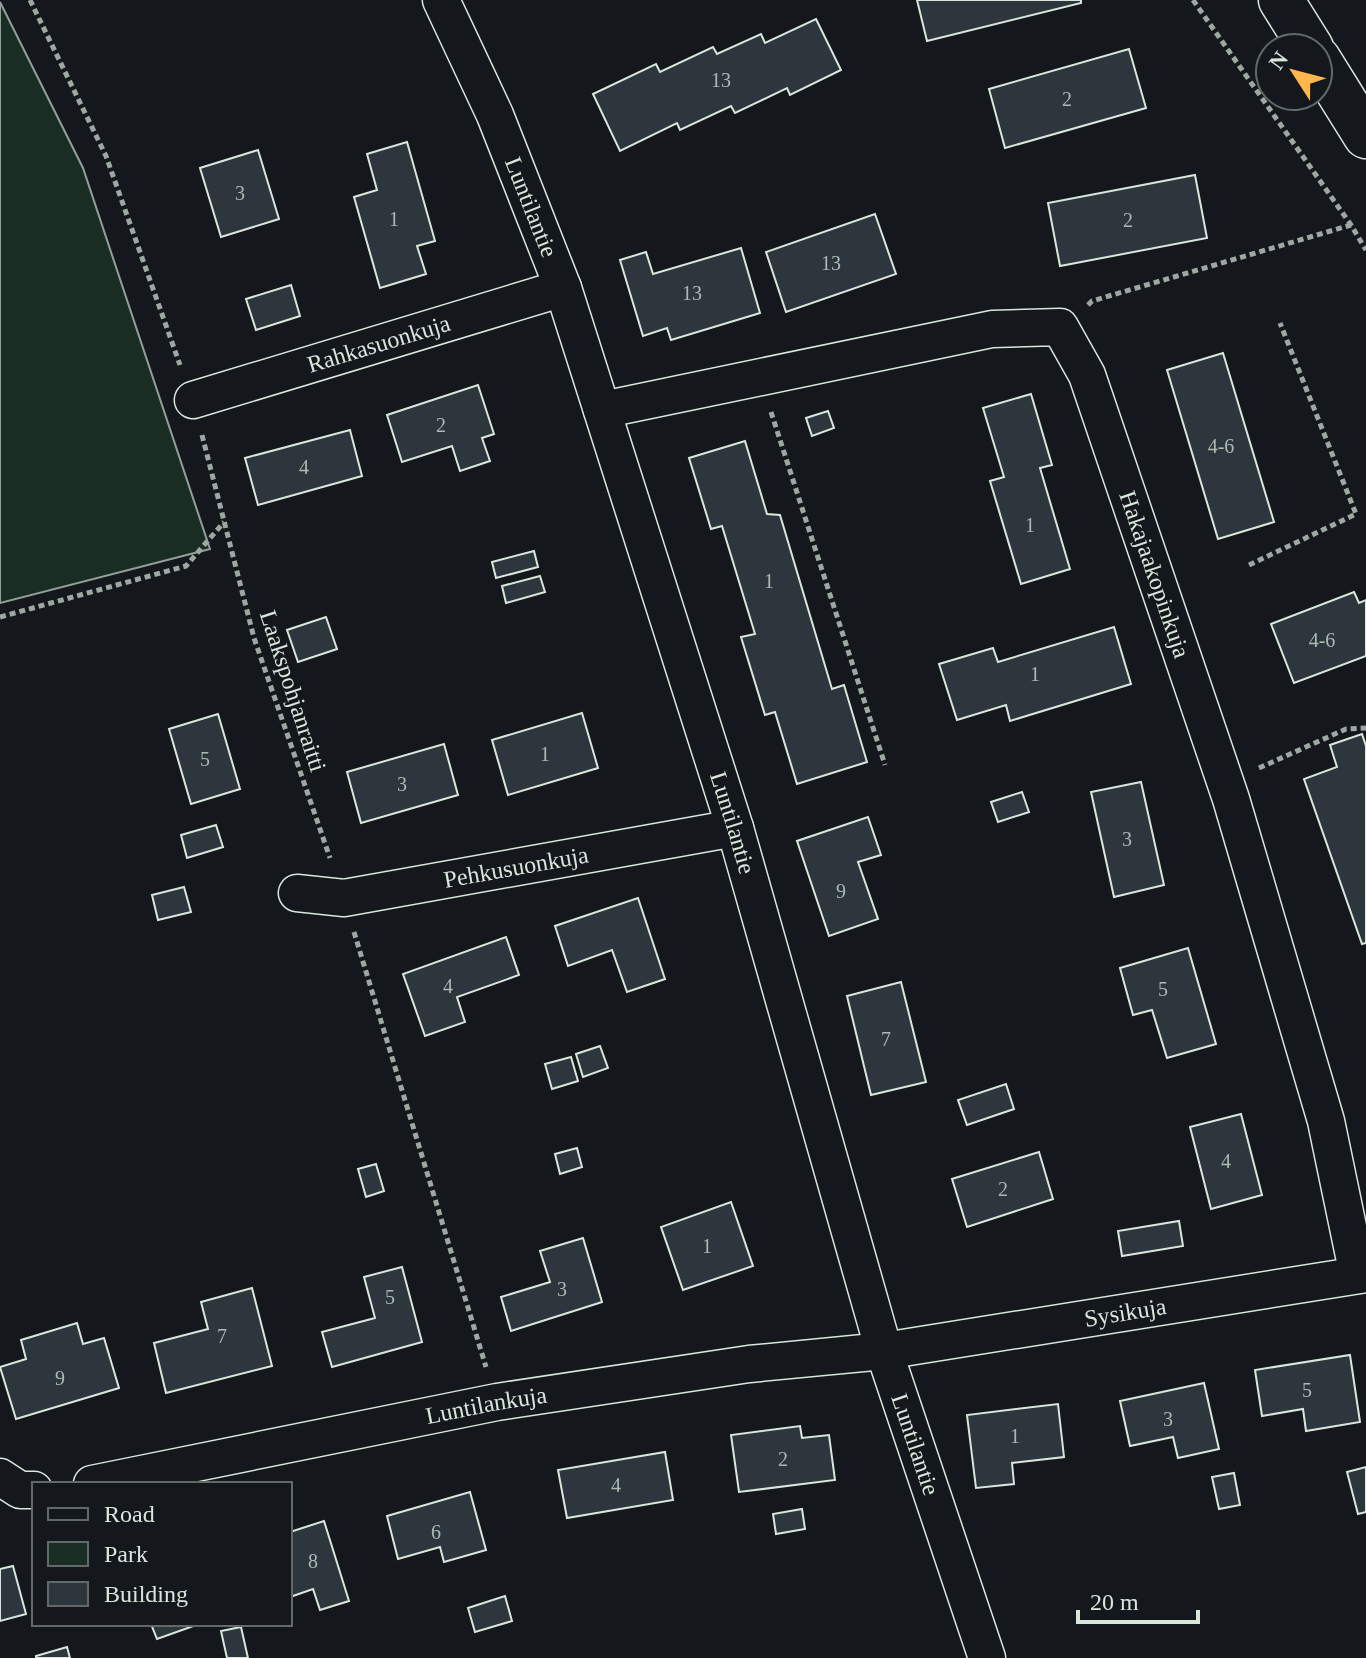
<svg xmlns="http://www.w3.org/2000/svg" width="1366" height="1658" font-family="Georgia,serif">
<rect width="100%" height="100%" fill="#14181c"/>
<!-- green -->
<path fill="#1a2d24" stroke="#939e99" stroke-width="2" d="M 0,2 L 83,168 L 210,549 L 0,603 Z"/>
<!-- building -->
<g fill="#2c363c" stroke="#d8e6dc" stroke-width="2">
<path d="M 917,0 L 1081,0 L 1081,3 L 927,41 Z"/>
<path d="M 816,19 L 841,70 L 790,95 L 787,88 L 735,113 L 731,106 L 680,130 L 677,123 L 620,151 L 593,94 L 656,64 L 660,72 L 713,47 L 717,54 L 761,34 L 765,43 Z"/>
<path d="M 1129,49 L 1146,108 L 1005,148 L 989,89 Z"/>
<path d="M 407,142 L 435,241 L 417,246 L 426,274 L 380,288 L 354,197 L 377,190 L 367,154 Z"/>
<path d="M 258,150 L 279,219 L 221,237 L 200,168 Z"/>
<path d="M 1195,175 L 1207,238 L 1060,266 L 1048,203 Z"/>
<path d="M 875,214 L 896,274 L 786,312 L 766,252 Z"/>
<path d="M 741,248 L 760,313 L 671,340 L 667,328 L 643,336 L 620,260 L 646,252 L 653,274 Z"/>
<path d="M 291,285 L 300,316 L 256,330 L 246,299 Z"/>
<path d="M 1223,353 L 1274,522 L 1218,539 L 1167,370 Z"/>
<path d="M 478,385 L 494,434 L 482,438 L 490,461 L 460,471 L 452,446 L 402,462 L 387,415 Z"/>
<path d="M 1031,394 L 1052,465 L 1040,468 L 1070,569 L 1021,584 L 990,481 L 1004,477 L 983,408 Z"/>
<path d="M 828,411 L 834,428 L 812,436 L 806,418 Z"/>
<path d="M 350,430 L 362,476 L 258,505 L 245,458 Z"/>
<path d="M 745,441 L 767,514 L 780,515 L 832,689 L 844,685 L 867,762 L 797,784 L 775,712 L 765,715 L 741,637 L 755,634 L 722,526 L 711,529 L 689,458 Z"/>
<path d="M 534,551 L 538,567 L 496,578 L 492,562 Z"/>
<path d="M 540,576 L 545,592 L 506,603 L 502,586 Z"/>
<path d="M 1354,592 L 1359,603 L 1366,600 L 1366,656 L 1294,683 L 1271,624 Z"/>
<path d="M 326,617 L 337,649 L 298,662 L 287,630 Z"/>
<path d="M 1114,627 L 1131,684 L 1010,721 L 1006,705 L 957,720 L 939,664 L 993,648 L 998,662 Z"/>
<path d="M 582,713 L 598,768 L 508,795 L 492,740 Z"/>
<path d="M 218,714 L 240,789 L 191,804 L 169,729 Z"/>
<path d="M 1362,734 L 1366,746 L 1366,943 L 1362,944 L 1304,779 L 1337,767 L 1330,745 Z"/>
<path d="M 444,744 L 458,795 L 361,823 L 347,772 Z"/>
<path d="M 1141,782 L 1164,885 L 1114,897 L 1091,792 Z"/>
<path d="M 1022,792 L 1029,812 L 998,822 L 991,802 Z"/>
<path d="M 868,817 L 881,855 L 858,862 L 878,919 L 829,936 L 797,841 Z"/>
<path d="M 216,825 L 223,847 L 187,858 L 181,835 Z"/>
<path d="M 184,887 L 191,912 L 158,920 L 152,895 Z"/>
<path d="M 638,898 L 665,979 L 627,992 L 612,950 L 568,966 L 555,926 Z"/>
<path d="M 506,937 L 519,975 L 457,997 L 465,1022 L 425,1036 L 403,974 Z"/>
<path d="M 1188,948 L 1216,1044 L 1167,1058 L 1152,1010 L 1133,1015 L 1120,968 Z"/>
<path d="M 901,982 L 926,1082 L 871,1095 L 847,996 Z"/>
<path d="M 600,1046 L 608,1068 L 583,1077 L 576,1054 Z"/>
<path d="M 571,1057 L 578,1081 L 552,1089 L 545,1064 Z"/>
<path d="M 1006,1084 L 1014,1109 L 967,1125 L 958,1100 Z"/>
<path d="M 1241,1114 L 1262,1195 L 1211,1209 L 1190,1127 Z"/>
<path d="M 577,1148 L 582,1167 L 560,1174 L 555,1154 Z"/>
<path d="M 1039,1152 L 1053,1199 L 967,1227 L 952,1179 Z"/>
<path d="M 376,1164 L 384,1191 L 366,1197 L 358,1169 Z"/>
<path d="M 731,1202 L 753,1266 L 683,1290 L 661,1227 Z"/>
<path d="M 1179,1221 L 1183,1246 L 1122,1256 L 1118,1231 Z"/>
<path d="M 583,1238 L 602,1302 L 511,1331 L 501,1297 L 550,1282 L 540,1251 Z"/>
<path d="M 402,1267 L 422,1342 L 332,1367 L 322,1332 L 375,1318 L 364,1277 Z"/>
<path d="M 252,1288 L 272,1366 L 166,1393 L 154,1343 L 208,1329 L 201,1302 Z"/>
<path d="M 77,1323 L 83,1344 L 104,1338 L 119,1388 L 16,1419 L 0,1367 L 26,1359 L 21,1340 Z"/>
<path d="M 1350,1355 L 1360,1422 L 1306,1431 L 1303,1409 L 1262,1416 L 1255,1370 Z"/>
<path d="M 1204,1383 L 1219,1449 L 1178,1458 L 1173,1437 L 1130,1446 L 1120,1401 Z"/>
<path d="M 1058,1404 L 1064,1457 L 1012,1463 L 1014,1484 L 976,1488 L 967,1415 Z"/>
<path d="M 800,1426 L 802,1438 L 829,1435 L 835,1480 L 739,1492 L 731,1435 Z"/>
<path d="M 665,1452 L 673,1500 L 567,1518 L 558,1470 Z"/>
<path d="M 1366,1467 L 1366,1512 L 1358,1514 L 1347,1472 Z"/>
<path d="M 1234,1473 L 1240,1505 L 1219,1509 L 1212,1477 Z"/>
<path d="M 470,1492 L 486,1550 L 444,1562 L 440,1547 L 398,1559 L 387,1516 Z"/>
<path d="M 802,1509 L 805,1529 L 776,1534 L 773,1514 Z"/>
<path d="M 324,1521 L 349,1601 L 320,1610 L 313,1589 L 290,1597 L 290,1532 Z"/>
<path d="M 13,1566 L 26,1614 L 0,1621 L 0,1569 Z"/>
<path d="M 505,1596 L 512,1621 L 475,1632 L 468,1608 Z"/>
<path d="M 151,1624 L 199,1624 L 157,1639 Z"/>
<path d="M 241,1627 L 248,1658 L 227,1658 L 221,1631 Z"/>
<path d="M 67,1647 L 70,1658 L 36,1658 L 36,1656 Z"/>
</g>
<g fill="none" stroke-linecap="round" stroke-linejoin="round">
<defs>
<g id="minor">
<path id="s1" d="M 441,0 L 495,115 L 563,288 L 735,828 L 884,1351 L 987,1658"/>
<path id="s2" d="M 193,400 L 563,288"/>
<path id="s3" d="M 602,410 L 992,329 L 1060,327 L 1087,375 L 1231,799 L 1326,1121 L 1358,1275"/>
<path id="s4" d="M 297,893 L 344,898 L 735,828"/>
<path d="M 0,1477 L 20,1490 L 34,1490"/>
<path id="s5" d="M 92,1484 L 497,1402 L 749,1364 L 884,1351 L 1366,1274"/>
</g>
<g id="tertiary">
<path d="M 1281,0 L 1311,48"/>
<path d="M 1318,59 L 1366,136"/>
</g>
</defs>
<!-- minor casing -->
<use href="#minor" stroke="#d8e6dc" stroke-width="39"/>
<!-- tertiary casing -->
<use href="#tertiary" stroke="#d8e6dc" stroke-width="47"/>
<!-- path -->
<g stroke="#9da8a2" stroke-width="5" stroke-dasharray="6 4" stroke-linecap="butt">
<path d="M 30,0 L 106,156 L 180,365"/>
<path d="M 1193,0 L 1351,225 L 1366,250"/>
<path d="M 1088,305 L 1092,301 L 1351,225"/>
<path d="M 771,412 L 885,765"/>
<path d="M 202,435 L 254,638 L 330,858"/>
<path d="M 1249,565 L 1356,514 L 1280,323"/>
<path d="M 0,617 L 186,566 L 224,522"/>
<path d="M 1259,768 L 1346,729 L 1366,728"/>
<path d="M 354,932 L 486,1367"/>
</g>
<!-- minor -->
<use href="#minor" stroke="#14181c" stroke-width="36"/>
<!-- tertiary -->
<use href="#tertiary" stroke="#14181c" stroke-width="44"/>
</g>
<g text-anchor="middle" dominant-baseline="central" stroke-width="6" stroke-linejoin="round" paint-order="stroke">
<!-- number labels -->
<g font-size="20" fill="#adbab4">
<text x="721" y="80">13</text>
<text x="1067" y="99">2</text>
<text x="240" y="193">3</text>
<text x="394" y="219">1</text>
<text x="1128" y="220">2</text>
<text x="831" y="263">13</text>
<text x="692" y="293">13</text>
<text x="441" y="425">2</text>
<text x="1221" y="446">4-6</text>
<text x="304" y="467">4</text>
<text x="1030" y="525">1</text>
<text x="769" y="581">1</text>
<text x="1322" y="640">4-6</text>
<text x="1035" y="674">1</text>
<text x="545" y="754">1</text>
<text x="205" y="759">5</text>
<text x="402" y="784">3</text>
<text x="1127" y="839">3</text>
<text x="841" y="891">9</text>
<text x="448" y="986">4</text>
<text x="1163" y="989">5</text>
<text x="886" y="1039">7</text>
<text x="1226" y="1161">4</text>
<text x="1003" y="1189">2</text>
<text x="707" y="1246">1</text>
<text x="562" y="1289">3</text>
<text x="390" y="1297">5</text>
<text x="222" y="1336">7</text>
<text x="60" y="1378">9</text>
<text x="1307" y="1390">5</text>
<text x="1168" y="1419">3</text>
<text x="1015" y="1436">1</text>
<text x="783" y="1459">2</text>
<text x="616" y="1485">4</text>
<text x="436" y="1532">6</text>
<text x="313" y="1561">8</text>
</g>
<!-- street labels -->
<g font-size="24" fill="#d8e6dc" stroke="#14181c">
<text stroke="none"><textPath href="#s1" startOffset="226">Luntilantie</textPath></text>
<text stroke="none"><textPath href="#s2" startOffset="194">Rahkasuonkuja</textPath></text>
<text stroke="none"><textPath href="#s3" startOffset="732">Hakajaakopinkuja</textPath></text>
<text transform="translate(293 691) rotate(72)">Laakspohjanraitti</text>
<text stroke="none"><textPath href="#s1" startOffset="874">Luntilantie</textPath></text>
<text stroke="none"><textPath href="#s4" startOffset="222">Pehkusuonkuja</textPath></text>
<text stroke="none"><textPath href="#s5" startOffset="1048">Sysikuja</textPath></text>
<text stroke="none"><textPath href="#s5" startOffset="402">Luntilankuja</textPath></text>
<text stroke="none"><textPath href="#s1" startOffset="1522">Luntilantie</textPath></text>
</g>
</g>
<!-- legend -->
<rect x="32" y="1482" width="260" height="144" fill="#14181c" stroke="#626a69" stroke-width="2"/>
<rect x="48" y="1508" width="40" height="12" fill="#14181c" stroke="#626a69" stroke-width="2"/>
<text x="104" y="1522" font-size="24" fill="#d8e6dc">Road</text>
<rect x="48" y="1542" width="40" height="24" fill="#1a2d24" stroke="#626a69" stroke-width="2"/>
<text x="104" y="1562" font-size="24" fill="#d8e6dc">Park</text>
<rect x="48" y="1582" width="40" height="24" fill="#2c363c" stroke="#626a69" stroke-width="2"/>
<text x="104" y="1602" font-size="24" fill="#d8e6dc">Building</text>
<!-- north arrow -->
<g transform="translate(1294 72) rotate(306)"><circle r="38" fill="#14181c" stroke="#626a69" stroke-width="2"/>
<path d="M0-6L14 30L0 20L-14 30Z" fill="#ffb74d"/>
<text y="-12" font-size="22" font-weight="bold" text-anchor="middle" fill="#d8e6dc">N</text>
</g>
<!-- scale -->
<path d="M1078 1610v12h120v-12" fill="none" stroke="#d8e6dc" stroke-width="4"/>
<text x="1090" y="1610" font-size="24" fill="#d8e6dc" stroke="#14181c" stroke-width="6" paint-order="stroke">20 m</text>
</svg>
